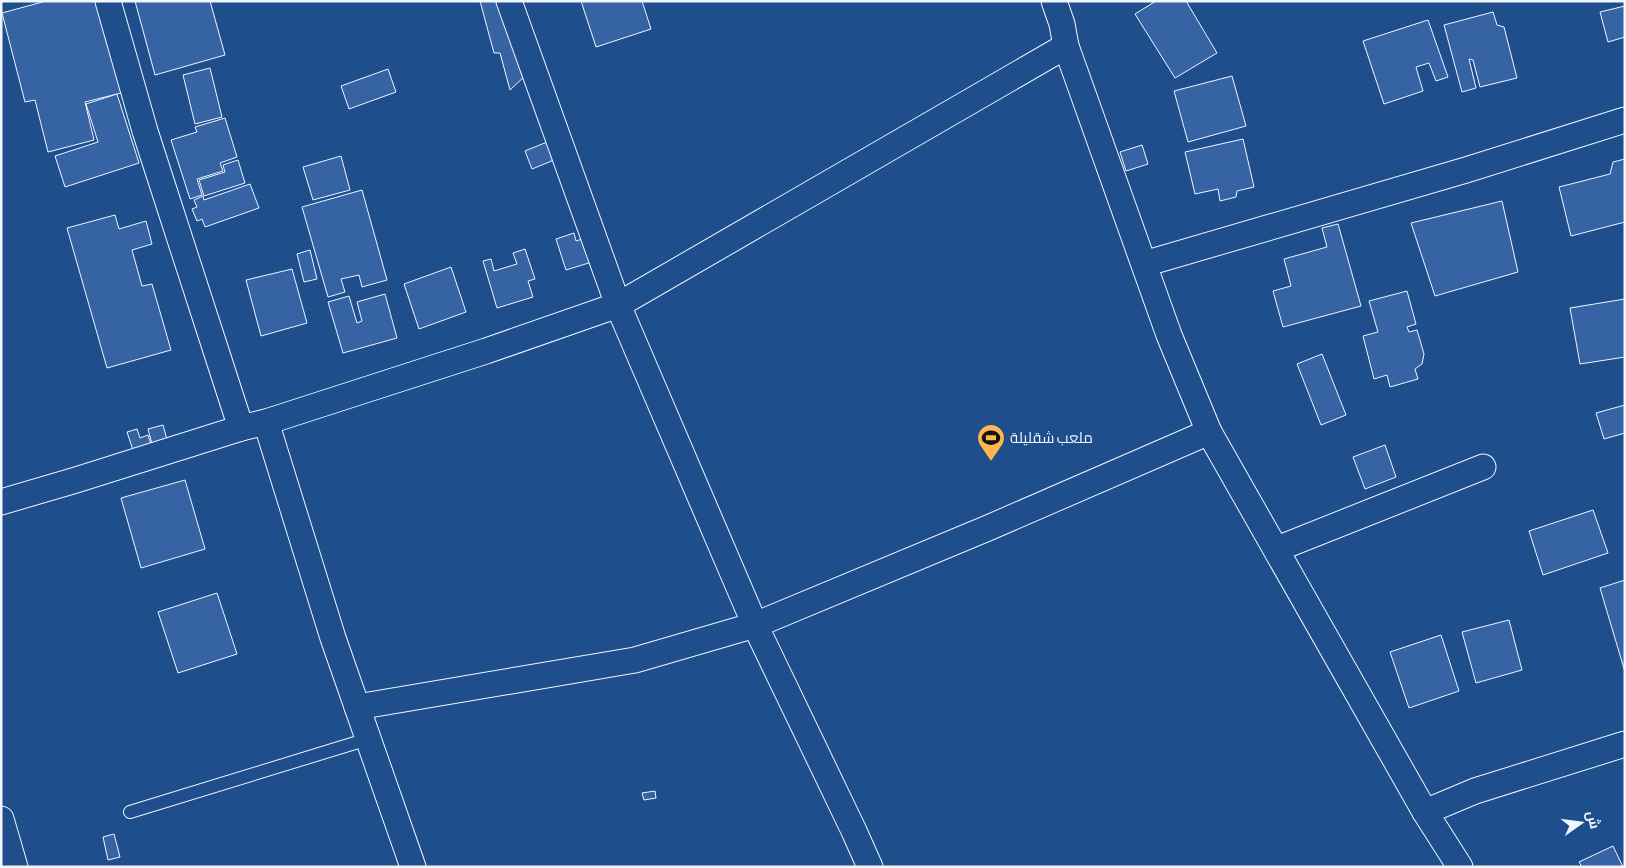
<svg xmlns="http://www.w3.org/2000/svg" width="1626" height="868" font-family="'Alegreya Sans',Cairo,sans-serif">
<rect width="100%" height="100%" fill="#1f4e8c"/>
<!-- building -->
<g fill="#3563a3" stroke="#f2f6ff">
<path d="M 46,1 L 98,1 L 121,93 L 85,102 L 94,140 L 48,152 L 35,100 L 25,102 L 2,13 Z"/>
<path d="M 135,1 L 210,1 L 225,55 L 155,75 Z"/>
<path d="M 480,1 L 500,1 L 526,75 L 510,90 L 500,53 L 494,53 Z"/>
<path d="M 581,1 L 642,1 L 651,29 L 596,47 Z"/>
<path d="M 1156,1 L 1186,1 L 1217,53 L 1175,78 L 1135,14 Z"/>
<path d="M 1625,6 L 1625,37 L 1608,42 L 1600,12 Z"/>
<path d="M 1493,12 L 1497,25 L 1504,27 L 1517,78 L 1480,87 L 1473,60 L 1469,59 L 1476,88 L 1462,92 L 1444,25 Z"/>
<path d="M 1428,20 L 1448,77 L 1436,81 L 1429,63 L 1416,67 L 1423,91 L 1384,104 L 1363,41 Z"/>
<path d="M 210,68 L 222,117 L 195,124 L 183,75 Z"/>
<path d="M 388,69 L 396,92 L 349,109 L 341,86 Z"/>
<path d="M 1232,76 L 1246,126 L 1188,142 L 1174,91 Z"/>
<path d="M 117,94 L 139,163 L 65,187 L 55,156 L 98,142 L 86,104 Z"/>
<path d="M 225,118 L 237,157 L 220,163 L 223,171 L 197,179 L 202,195 L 190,199 L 171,140 L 197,132 L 195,127 Z"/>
<path d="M 1243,139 L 1254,187 L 1237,191 L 1236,197 L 1220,201 L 1218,189 L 1195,194 L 1185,152 Z"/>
<path d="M 547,142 L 554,160 L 532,169 L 525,151 Z"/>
<path d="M 1142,145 L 1148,164 L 1126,171 L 1120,152 Z"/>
<path d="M 341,156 L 350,190 L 313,200 L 303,167 Z"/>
<path d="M 1625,159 L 1625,222 L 1571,236 L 1559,187 L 1610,174 L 1613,162 Z"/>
<path d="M 238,160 L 245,183 L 204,196 L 199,180 L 225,172 L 223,165 Z"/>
<path d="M 250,184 L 259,208 L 205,227 L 202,219 L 197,221 L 192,209 L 197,207 L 194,200 L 203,196 L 204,200 Z"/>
<path d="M 362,190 L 387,280 L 362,287 L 359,275 L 341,279 L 345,292 L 328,297 L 302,207 Z"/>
<path d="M 1502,201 L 1518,272 L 1435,296 L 1411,223 Z"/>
<path d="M 115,215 L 119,229 L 146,221 L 152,244 L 132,250 L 142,286 L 152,284 L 171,350 L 107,368 L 67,228 Z"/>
<path d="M 1338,224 L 1361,306 L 1283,327 L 1273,291 L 1291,286 L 1284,259 L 1327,247 L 1322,228 Z"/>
<path d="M 574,233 L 576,241 L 585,238 L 592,262 L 566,270 L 556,239 Z"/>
<path d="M 525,249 L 535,279 L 528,281 L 533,297 L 497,308 L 483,261 L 491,259 L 494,271 L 517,264 L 513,253 Z"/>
<path d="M 310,250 L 317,279 L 304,282 L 297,254 Z"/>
<path d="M 451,267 L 466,312 L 419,329 L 404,284 Z"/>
<path d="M 292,269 L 307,323 L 261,336 L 246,280 Z"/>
<path d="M 1407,291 L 1416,324 L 1407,327 L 1409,332 L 1417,330 L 1424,354 L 1422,364 L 1415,369 L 1418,379 L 1390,387 L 1387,375 L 1374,379 L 1363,336 L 1378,332 L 1369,301 Z"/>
<path d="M 385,294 L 397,338 L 343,353 L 328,302 L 349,296 L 357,323 L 362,321 L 357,302 Z"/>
<path d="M 1625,299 L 1625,357 L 1580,364 L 1570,308 Z"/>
<path d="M 1322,354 L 1346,415 L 1321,425 L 1297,364 Z"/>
<path d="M 1625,405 L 1625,433 L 1604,439 L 1596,413 Z"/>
<path d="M 163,425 L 169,447 L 154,451 L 148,429 Z"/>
<path d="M 137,429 L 140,438 L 148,435 L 153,451 L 135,456 L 127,432 Z"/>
<path d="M 1385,445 L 1396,477 L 1365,489 L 1353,457 Z"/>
<path d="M 185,480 L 205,549 L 141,568 L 121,498 Z"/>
<path d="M 1593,510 L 1608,553 L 1543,575 L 1529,531 Z"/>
<path d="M 1625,580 L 1625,672 L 1600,588 Z"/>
<path d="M 217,593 L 237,654 L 178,673 L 158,612 Z"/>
<path d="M 1509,620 L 1522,670 L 1476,683 L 1462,632 Z"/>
<path d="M 1441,635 L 1459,691 L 1409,708 L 1390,652 Z"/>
<path d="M 655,791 L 656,798 L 644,800 L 642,793 Z"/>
<path d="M 114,834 L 120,857 L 108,860 L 103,837 Z"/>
<path d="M 1613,846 L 1623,867 L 1582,867 L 1579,862 Z"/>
</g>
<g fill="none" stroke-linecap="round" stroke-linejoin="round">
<defs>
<path id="lane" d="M 130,812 L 368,739"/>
<g id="street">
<path d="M 108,1 L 145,131 L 241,428"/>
<path d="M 509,1 L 618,305 L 755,625 L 854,831 L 870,867"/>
<path d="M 1054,1 L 1062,24 L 1066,46 L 1169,335 L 1209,432 L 1425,812 L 1460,867"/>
<path d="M 1144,264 L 1466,170 L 1625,120"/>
<path d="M 266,422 L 333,638 L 413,867"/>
<path d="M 1,502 L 76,480 L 241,428 L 266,422 L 486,351 L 618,305 L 1066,46"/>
<path d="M 1277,549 L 1483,467"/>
<path d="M 357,707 L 635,660 L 755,625 L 988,528 L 1209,432"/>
<path d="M 1425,812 L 1475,791 L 1625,744"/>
<path d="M 1,819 L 15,867"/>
</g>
</defs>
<!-- lane casing -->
<use href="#lane" stroke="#f2f6ff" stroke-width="14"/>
<!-- street casing -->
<use href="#street" stroke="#f2f6ff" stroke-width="27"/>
<!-- lane -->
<use href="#lane" stroke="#1f4e8c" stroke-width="12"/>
<!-- street -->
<use href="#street" stroke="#1f4e8c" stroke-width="25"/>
</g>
<!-- icons -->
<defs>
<symbol id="stadium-pin" viewBox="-11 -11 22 30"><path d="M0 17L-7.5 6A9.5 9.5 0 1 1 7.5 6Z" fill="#ffb74d" stroke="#1f4e8c"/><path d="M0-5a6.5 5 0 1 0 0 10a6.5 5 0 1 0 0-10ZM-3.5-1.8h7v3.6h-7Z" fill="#111"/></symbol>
</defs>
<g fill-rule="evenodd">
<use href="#stadium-pin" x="975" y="422" width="32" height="43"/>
</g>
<g text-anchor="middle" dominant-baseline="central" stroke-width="4" stroke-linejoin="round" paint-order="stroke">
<!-- poi labels -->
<g font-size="15" fill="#f2f6ff" stroke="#1f4e8c" text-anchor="start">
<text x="1010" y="438">ملعب شقليلة</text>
</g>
</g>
<!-- border -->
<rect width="1626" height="868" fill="none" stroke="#f2f6ff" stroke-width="5"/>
<!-- north arrow -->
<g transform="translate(1581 823) rotate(76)" stroke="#1f4e8c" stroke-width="4" paint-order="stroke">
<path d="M0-4L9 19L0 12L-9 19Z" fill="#f2f6ff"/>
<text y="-8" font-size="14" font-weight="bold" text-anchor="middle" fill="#f2f6ff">ش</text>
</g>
</svg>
